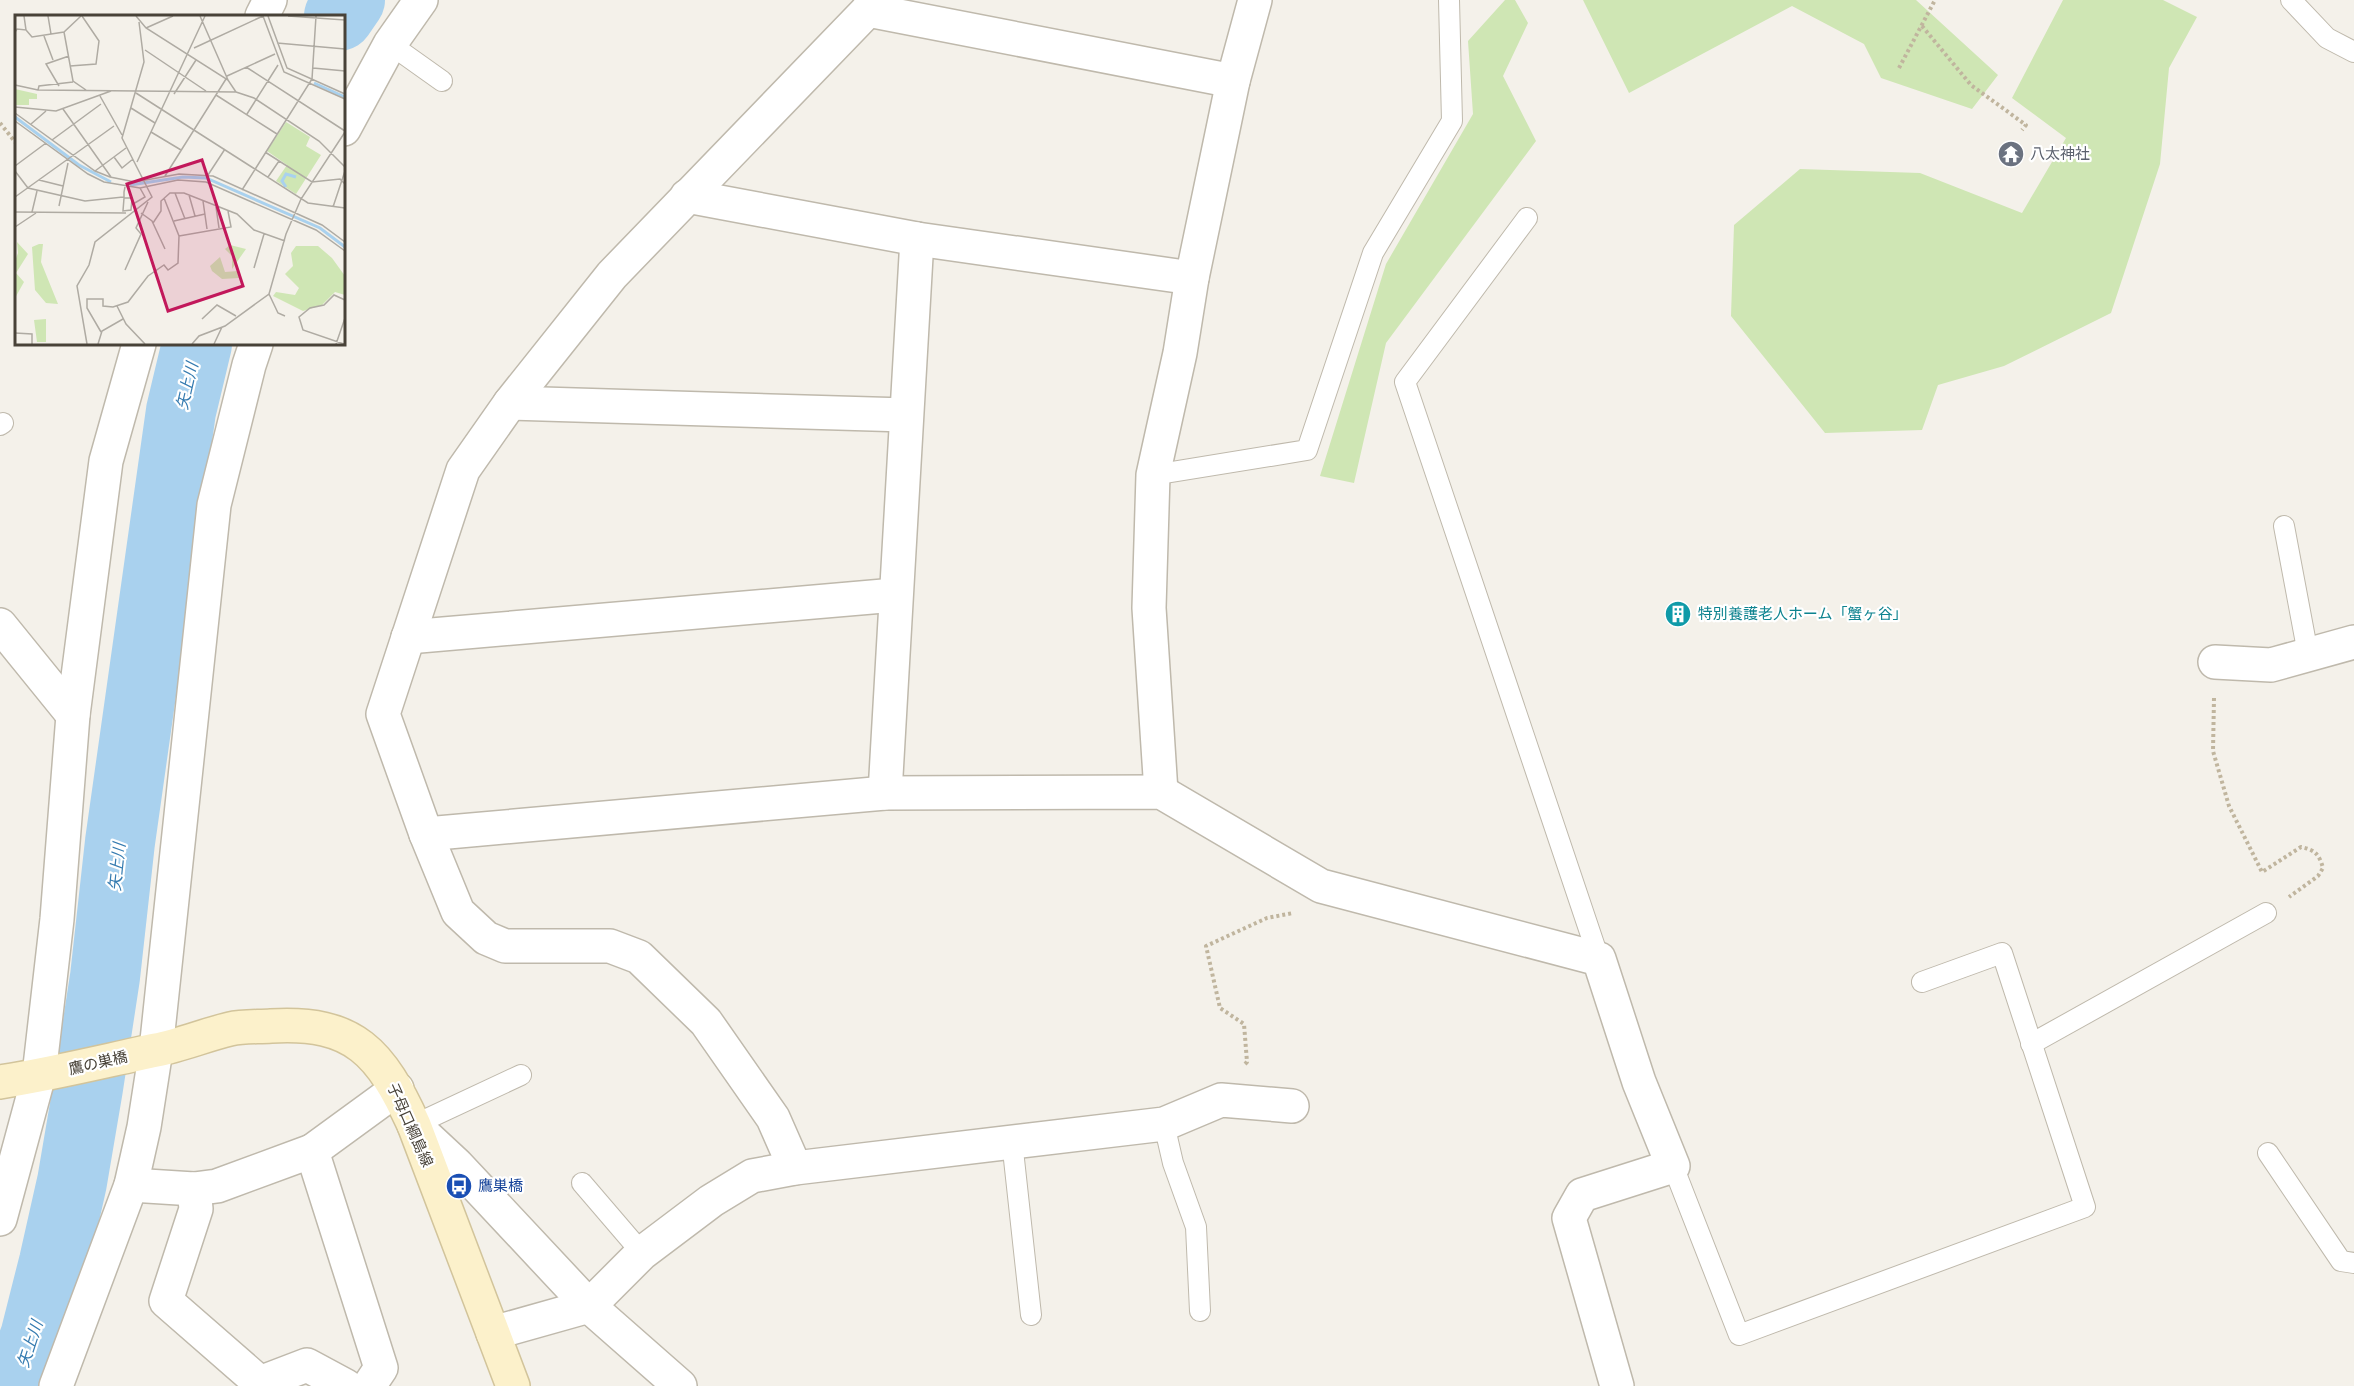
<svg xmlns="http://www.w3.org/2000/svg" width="2354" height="1386" font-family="'Fira Sans','Noto Sans JP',sans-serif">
<rect width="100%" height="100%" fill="#f4f1ea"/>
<!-- green -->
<g fill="#cfe6b4">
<path d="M 1505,0 L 1515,0 L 1528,23 L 1503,76 L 1536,141 L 1386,343 L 1354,483 L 1320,476 L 1386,264 L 1473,114 L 1468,41 Z"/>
<path d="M 1583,0 L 1916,0 L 1998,75 L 1972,109 L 1881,78 L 1864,44 L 1792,6 L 1629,93 Z"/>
<path d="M 2063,0 L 2163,0 L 2197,17 L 2169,68 L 2160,164 L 2111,313 L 2004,366 L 1938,385 L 1922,430 L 1825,433 L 1731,316 L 1734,225 L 1800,169 L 1920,173 L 2022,213 L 2066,138 L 2012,98 Z"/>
</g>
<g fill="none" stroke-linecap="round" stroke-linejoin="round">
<!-- river -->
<g stroke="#a9d1ee" stroke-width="70">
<path d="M 339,16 L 350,0"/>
<path d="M 16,1386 L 35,1337 L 54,1262 L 72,1182 L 88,1088 L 105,977 L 120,842 L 181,411 L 197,344"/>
</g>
<defs>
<g id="lane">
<path d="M 2291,0 L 2327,38 L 2354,52"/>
<path d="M 390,44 L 442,81"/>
<path d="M 1527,218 L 1405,382 L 1599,959"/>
<path d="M 0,425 L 3,423"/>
<path d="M 1153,475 L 1307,450 L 1373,253 L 1452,121 L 1449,0"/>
<path d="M 2284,526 L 2308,654"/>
<path d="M 2031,1044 L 2266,913"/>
<path d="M 1164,1124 L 1173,1163 L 1196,1227 L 1200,1311"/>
<path d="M 414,1125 L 521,1075"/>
<path d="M 1012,1141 L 1031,1315"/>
<path d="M 2268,1153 L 2341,1261 L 2354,1263"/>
<path d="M 1673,1166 L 1739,1335 L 2085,1207 L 2002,953 L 1922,982"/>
<path d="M 582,1183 L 642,1253"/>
</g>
<g id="street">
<path d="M 868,10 L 1233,81"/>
<path d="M 262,16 L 270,0"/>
<path d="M 344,129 L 390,44 L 421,0"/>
<path d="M 687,196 L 917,239 L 1192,278"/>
<path d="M 510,403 L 906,415"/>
<path d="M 0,625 L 73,715"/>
<path d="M 408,637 L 895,595"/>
<path d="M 2215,662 L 2271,665 L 2354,642"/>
<path d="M 1161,792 L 1149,608 L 1153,475 L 1180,353 L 1192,278 L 1233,81 L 1255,0"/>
<path d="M 885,793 L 917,239"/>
<path d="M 426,834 L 885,793 L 1161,792 L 1321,886 L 1599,959 L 1639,1082 L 1673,1166 L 1582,1195 L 1569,1218 L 1617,1386"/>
<path d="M 414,1125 L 457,1165 L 589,1306 L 680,1386"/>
<path d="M 312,1151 L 397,1089"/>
<path d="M 795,1168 L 773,1118 L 706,1022 L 639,957 L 610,946 L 505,946 L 486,938 L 458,912 L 426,834 L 383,714 L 463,470 L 510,403 L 612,275 L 868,10 L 875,0"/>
<path d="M 131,1185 L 194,1189 L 217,1186 L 312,1151 L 381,1368 L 369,1386"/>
<path d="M 194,1189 L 196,1209 L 166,1301 L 260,1383"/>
<path d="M 0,1219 L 39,1075 L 57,919 L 73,715 L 106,461 L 139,344"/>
<path d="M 493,1333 L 589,1306 L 642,1253 L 711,1201 L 752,1176 L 795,1168 L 1164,1124 L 1221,1100 L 1292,1106"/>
<path d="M 56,1386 L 131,1185 L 144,1127 L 156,1050 L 214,505 L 249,365 L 256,344"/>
<path d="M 259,1386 L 260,1383 L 307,1365 L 346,1386"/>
</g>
<path id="secondary" d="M 0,1082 C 52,1074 104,1061 156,1050 C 181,1045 205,1035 230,1029 C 243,1026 258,1027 271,1026 C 355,1021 381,1053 414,1125 L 513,1386"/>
</defs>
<!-- lane casing -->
<use href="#lane" stroke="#bfb9ac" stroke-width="22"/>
<!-- street casing -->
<use href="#street" stroke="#bfb9ac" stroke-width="36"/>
<!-- secondary casing -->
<use href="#secondary" stroke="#d2c49b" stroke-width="36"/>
<!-- path -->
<g stroke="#c0b59e" stroke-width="4" stroke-dasharray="3 3" stroke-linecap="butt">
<path d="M 1922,26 L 1971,85 L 2026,125 L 2022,130"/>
<path d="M 1899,68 L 1935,0"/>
<path d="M 0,123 L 16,143"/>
<path d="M 2214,698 L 2213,751 L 2229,806 L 2262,872 L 2301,847 C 2315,850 2319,854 2323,868 L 2318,876 L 2289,897"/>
<path d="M 1245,1064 L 1247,1062 L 1244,1024 L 1220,1008 L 1206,946 L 1267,918 L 1293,913"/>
</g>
<!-- lane -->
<use href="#lane" stroke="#fff" stroke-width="20"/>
<!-- street -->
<use href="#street" stroke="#fff" stroke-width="33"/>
<!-- secondary -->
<use href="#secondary" stroke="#fcf1cb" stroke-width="33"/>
</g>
<!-- icons -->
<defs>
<symbol id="temple-disc" viewBox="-11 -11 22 22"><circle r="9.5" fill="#6b7280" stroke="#fff"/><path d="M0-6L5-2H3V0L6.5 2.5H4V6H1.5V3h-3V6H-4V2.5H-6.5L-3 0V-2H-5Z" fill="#fff"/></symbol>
<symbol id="building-disc" viewBox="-11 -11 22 22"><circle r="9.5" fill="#0f9aa8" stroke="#fff"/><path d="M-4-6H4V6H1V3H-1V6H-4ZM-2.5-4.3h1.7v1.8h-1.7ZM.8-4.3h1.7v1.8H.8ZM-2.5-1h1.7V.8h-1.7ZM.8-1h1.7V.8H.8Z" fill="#fff"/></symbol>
<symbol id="bus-disc" viewBox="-11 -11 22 22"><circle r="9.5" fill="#1a4fb4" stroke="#fff"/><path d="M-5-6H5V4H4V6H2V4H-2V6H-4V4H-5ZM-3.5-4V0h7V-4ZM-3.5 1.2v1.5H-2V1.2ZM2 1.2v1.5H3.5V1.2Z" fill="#fff"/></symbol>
</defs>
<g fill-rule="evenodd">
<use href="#temple-disc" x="1996" y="139" width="30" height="30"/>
<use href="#building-disc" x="1663" y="599" width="30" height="30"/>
<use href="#bus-disc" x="444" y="1171" width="30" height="30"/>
</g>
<g text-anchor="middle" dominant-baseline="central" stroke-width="4.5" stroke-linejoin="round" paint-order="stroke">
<!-- worship labels -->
<g font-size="15" fill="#5b616d" stroke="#fff" text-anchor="start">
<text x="2030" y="154">八太神社</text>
</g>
<!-- culture labels -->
<g font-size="15" fill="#0d838f" stroke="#fff" text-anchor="start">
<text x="1698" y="614">特別養護老人ホーム「蟹ヶ谷」</text>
</g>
<!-- street labels -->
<g font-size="15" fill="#484238" stroke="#fff">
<text transform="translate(98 1063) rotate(-13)">鷹の巣橋</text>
<text transform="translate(410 1125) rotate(66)">子母口綱島線</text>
</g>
<!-- transit labels -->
<g font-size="15" fill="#164399" stroke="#fff" text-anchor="start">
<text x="478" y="1186">鷹巣橋</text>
</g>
<!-- water labels -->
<g font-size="16" font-style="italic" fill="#357bb0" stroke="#fff">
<text transform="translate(187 386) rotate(-77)">矢上川</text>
<text transform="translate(117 867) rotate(-84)">矢上川</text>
<text transform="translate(30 1344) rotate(-72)">矢上川</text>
</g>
</g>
<!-- overview -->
<g transform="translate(15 15)">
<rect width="330" height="330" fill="#f4f1ea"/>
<path d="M 0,74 L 22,79 L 22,84 L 14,84 L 14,90 L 0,90 ZM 271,107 L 295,122 L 291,131 L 306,140 L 281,179 L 261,166 L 272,150 L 252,136 ZM 2,227 L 13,239 L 1,258 L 9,267 L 0,283 L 0,246 L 3,238 ZM 24,229 L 28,229 L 26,247 L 43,289 L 31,288 L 20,275 L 17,232 ZM 215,230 L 231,234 L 217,254 L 217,241 L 210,234 ZM 281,231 L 303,231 L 317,243 L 330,261 L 330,280 L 320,277 L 307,290 L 288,296 L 258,281 L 261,277 L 280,280 L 284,273 L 270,259 L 278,251 L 276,238 ZM 205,242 L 210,257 L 223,256 L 224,263 L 207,264 L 197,256 L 195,251 ZM 31,304 L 31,327 L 22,327 L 19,305 Z" fill="#cfe6b4"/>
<path fill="none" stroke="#a9d1ee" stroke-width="3" d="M 299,68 L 330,82M 0,102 L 64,150 L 96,167M 115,170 L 168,162 L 191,163 L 305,213 L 330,232M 271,172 L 267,166 L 271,159 L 281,162"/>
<path fill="none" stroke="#afaba3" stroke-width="1.5" d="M 33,1 L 36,19M 121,1 L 131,13 L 213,65 L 221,77M 185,1 L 213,65M 248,1 L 269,57 L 330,84M 253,1 L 272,53 L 330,79M 273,1 L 330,5M 131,13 L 158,1M 11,15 L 17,22 L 49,17 L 66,1M 0,17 L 2,14 L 11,15 L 9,1M 49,17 L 58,66 L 71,75M 29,21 L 38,45M 262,28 L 330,34M 179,33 L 248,1M 130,35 L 191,76M 55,51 L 81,49 L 84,26 L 67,1M 231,52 L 330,116M 298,53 L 330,56M 212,61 L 260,39M 0,70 L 23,75 L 221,77M 44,71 L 31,49 L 54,41M 23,75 L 24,71 L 58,67M 221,77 L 239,83 L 304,126 L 330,152M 121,78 L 293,188 L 330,193M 159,79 L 181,45M 201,80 L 262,119M 85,81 L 107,120M 0,92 L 41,96 L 96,76M 116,93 L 140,108M 48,94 L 96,162M 0,98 L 80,156 L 95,162 L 120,167 L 164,159 L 198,161 L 307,210 L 330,227M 232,99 L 263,50M 0,106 L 73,159 L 89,167 L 125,173 L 163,165 L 191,167 L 301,215 L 330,236M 16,109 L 31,96M 136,117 L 166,135M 37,125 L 86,89M 250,137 L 297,167 L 325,164 L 330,169M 99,142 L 107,153 L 118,144M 122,147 L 190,1M 0,151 L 31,128M 0,156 L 13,173 L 70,186 L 108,182 L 109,183 L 117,183 L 116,195 L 108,196 L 109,183 L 109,177 L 110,172M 80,156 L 111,133M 193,160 L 210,134M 150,161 L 211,64M 253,162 L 264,146M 24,165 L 48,171M 227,175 L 297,64 L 301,1M 160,178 L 170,204M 174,180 L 180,201M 0,182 L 99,111M 188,186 L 192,214M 118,189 L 130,182 L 125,173M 44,191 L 53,148M 201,192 L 204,213M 318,192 L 330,156M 0,197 L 111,198M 17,197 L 22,176M 126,198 L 137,206 L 150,234M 159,206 L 190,199M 138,208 L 146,196 L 146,186 L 155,178 L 169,178 L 222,199 L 239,215 L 270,226M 0,212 L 21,198M 164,221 L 216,212 L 213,196M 239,253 L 249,219M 110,255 L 126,219 L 121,213 L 133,187M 254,279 L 263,298 L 270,301M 102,291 L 111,309 L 130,329M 187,304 L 202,290 L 221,301M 86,317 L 72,293 L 72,284 L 88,284 L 88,291 L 98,292 L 113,287 L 133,261 L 149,250 L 153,255 L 163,248 L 164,221 L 149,183M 0,318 L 17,319 L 17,329M 72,329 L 62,271 L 74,250 L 80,227 L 137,182 L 107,123 L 129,47 L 124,7M 83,329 L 87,316 L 108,304M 177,329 L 184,321 L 210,311 L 254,279 L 271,219 L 286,184 L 330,117M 199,329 L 207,312M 321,329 L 330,303M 329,329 L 288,315 L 284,302 L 295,293 L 309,290 L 319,280 L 330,285"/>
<path fill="#c2185b" fill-opacity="0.15" stroke="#c2185b" stroke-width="3" d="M 187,145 L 228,271 L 153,296 L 112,169 Z"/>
<rect width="330" height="330" fill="none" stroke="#484238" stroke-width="3"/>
</g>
</svg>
